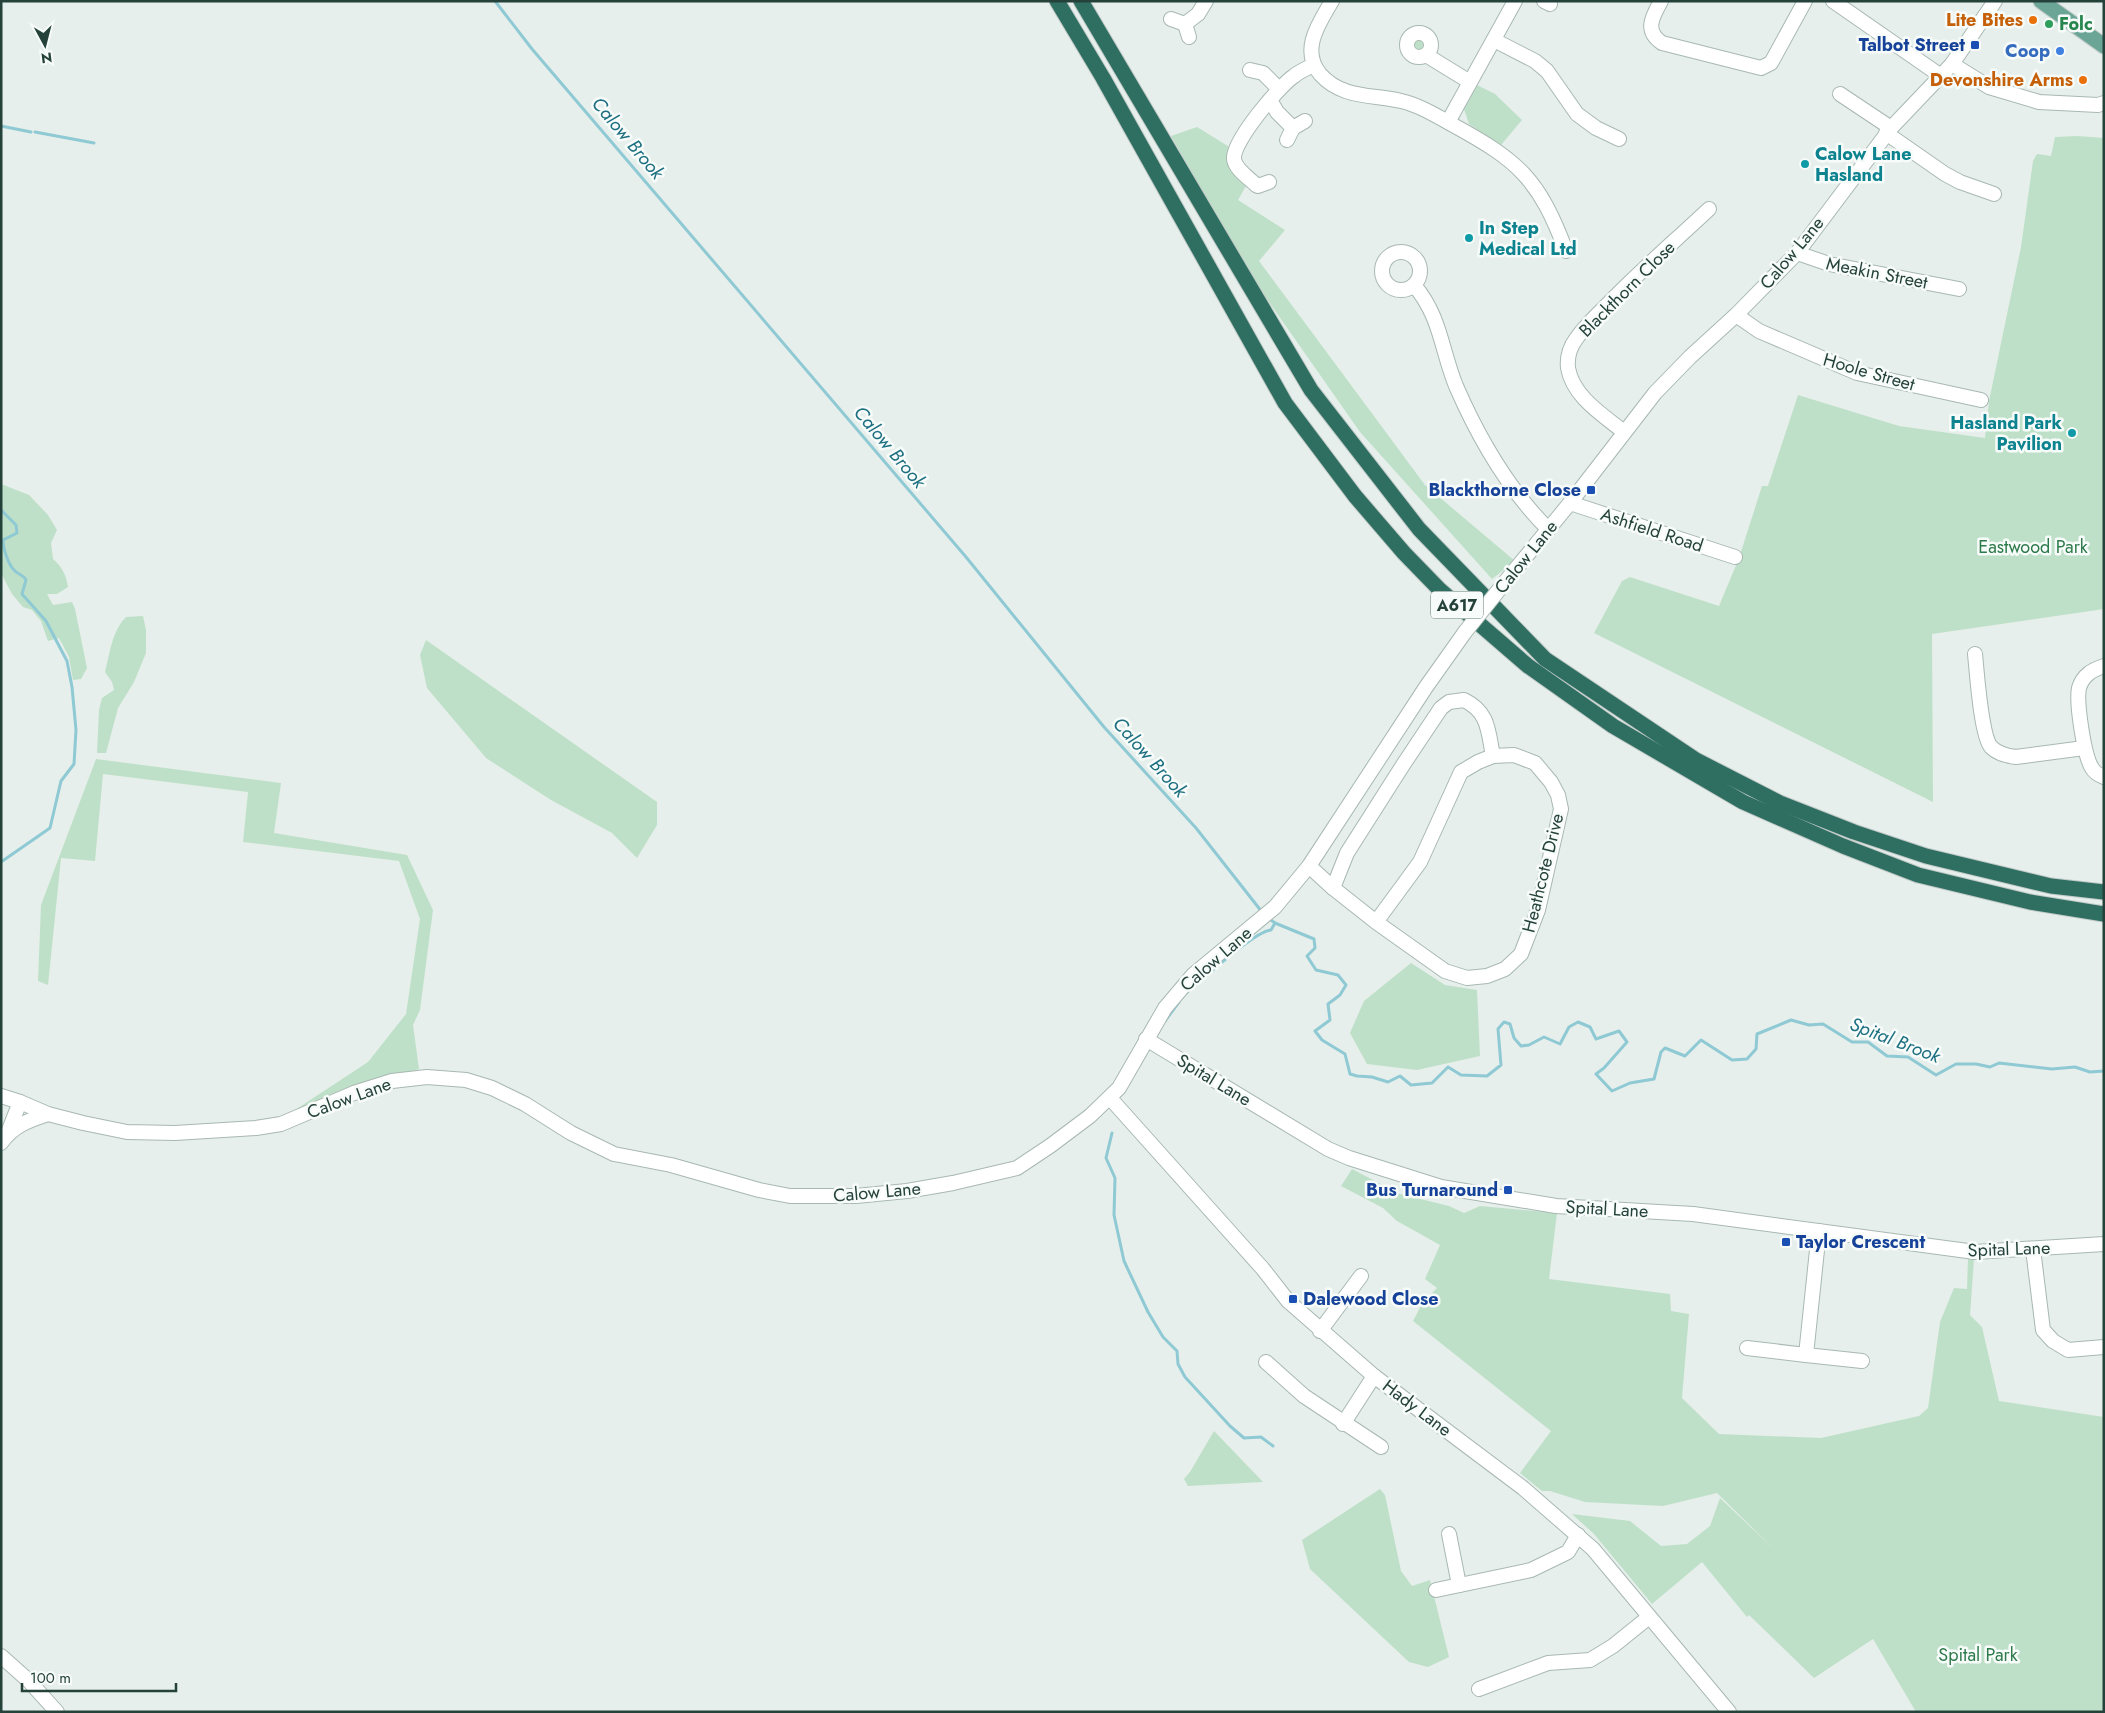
<svg xmlns="http://www.w3.org/2000/svg" width="2105" height="1713" font-family="Jost,sans-serif">
<rect width="100%" height="100%" fill="#e6efeb"/>
<!-- green -->
<g fill="#bfe0c8">
<circle cx="1419" cy="46" r="8"/>
<path d="M 1477,85 L 1495,94 L 1522,120 L 1501,145 L 1469,124 L 1464,109 Z"/>
<path d="M 1197,127 L 1231,148 L 1229,155 L 1229,167 L 1247,184 L 1238,200 L 1285,230 L 1259,261 L 1425,485 L 1515,561 L 1492,579 L 1360,432 L 1250,275 L 1171,136 Z"/>
<path d="M 2077,136 L 2104,138 L 2104,609 L 1932,634 L 1933,802 L 1594,633 L 1622,581 L 1630,577 L 1719,606 L 1739,558 L 1762,486 L 1768,486 L 1798,395 L 1899,426 L 1985,438 L 1989,401 L 2021,247 L 2033,161 L 2037,154 L 2051,156 L 2055,137 Z"/>
<path d="M 1,484 L 29,495 L 48,515 L 57,530 L 51,543 L 53,559 C 62,567 66,574 68,587 L 57,594 L 47,594 L 53,605 L 72,602 L 75,609 L 87,668 L 81,679 L 73,680 L 69,657 L 59,638 L 48,641 L 41,621 L 32,610 L 23,607 L 12,594 L 1,573 Z"/>
<path d="M 143,616 L 146,630 L 146,653 L 134,682 L 118,708 L 106,753 L 97,753 L 99,710 L 102,698 L 114,690 L 112,682 L 105,672 C 110,653 112,631 126,617 Z"/>
<path d="M 426,640 L 657,802 L 657,825 L 637,858 L 612,833 L 551,800 L 486,758 L 427,688 L 420,655 Z"/>
<path d="M 96,759 L 281,783 L 274,833 L 407,855 L 433,910 L 420,1010 L 413,1025 L 419,1069 L 309,1108 L 295,1110 L 368,1062 L 406,1014 L 420,919 L 399,861 L 243,842 L 248,792 L 103,774 L 95,861 L 61,858 L 48,985 L 38,981 L 41,905 Z"/>
<path d="M 1411,963 L 1445,985 L 1477,990 L 1480,1056 L 1417,1070 L 1367,1064 L 1350,1033 L 1364,1001 Z"/>
<path d="M 1352,1169 L 1400,1194 L 1449,1206 L 1464,1213 L 1480,1206 L 1557,1213 L 1549,1279 L 1670,1294 L 1671,1311 L 1689,1314 L 1682,1398 L 1719,1434 L 1821,1438 L 1919,1416 L 1928,1408 L 1940,1322 L 1954,1288 L 1967,1289 L 1968,1258 L 1974,1259 L 1970,1315 L 1982,1327 L 1999,1401 L 2104,1417 L 2104,1712 L 1916,1712 L 1873,1639 L 1814,1678 L 1749,1615 L 1747,1617 L 1702,1562 L 1652,1604 L 1594,1534 L 1572,1514 L 1630,1521 L 1661,1546 L 1687,1544 L 1710,1526 L 1720,1498 L 1775,1550 L 1717,1493 L 1663,1506 L 1585,1502 L 1550,1491 L 1542,1491 L 1520,1473 L 1551,1431 L 1413,1321 L 1423,1302 L 1437,1288 L 1425,1279 L 1440,1245 L 1397,1221 L 1383,1208 L 1341,1186 Z"/>
<path d="M 1214,1431 L 1263,1482 L 1188,1486 L 1184,1479 L 1190,1472 Z"/>
<path d="M 1380,1489 L 1385,1495 L 1401,1571 L 1412,1586 L 1430,1580 L 1449,1657 L 1428,1667 L 1409,1662 L 1310,1569 L 1302,1540 Z"/>
</g>
<g fill="none" stroke-linecap="round" stroke-linejoin="round">
<!-- stream -->
<g stroke="#8ec9d4" stroke-width="3">
<path d="M 495,1 L 532,49 L 966,557 L 1104,727 L 1196,828 L 1262,912"/>
<path d="M 1,126 L 31,132"/>
<path d="M 35,132 L 94,143"/>
<path d="M 1,510 L 16,525 L 17,533 L 3,540 C 3,548 8,564 14,570 C 18,575 23,574 26,580 L 22,594 L 46,621 L 67,661 L 72,687 L 76,730 L 74,764 L 61,781 L 50,828 L 1,862"/>
<path d="M 1271,920 L 1275,923 L 1314,939 L 1315,948 L 1307,956 L 1316,970 L 1338,975 L 1346,985 L 1340,995 L 1328,1004 L 1330,1020 L 1315,1031 L 1322,1040 L 1345,1054 L 1350,1074 L 1357,1076 L 1372,1077 L 1388,1082 L 1400,1076 L 1411,1085 L 1432,1083 L 1448,1067 L 1461,1075 L 1487,1076 L 1501,1065 L 1498,1029 L 1504,1022 L 1510,1024 L 1514,1038 L 1521,1046 L 1529,1045 L 1544,1037 L 1560,1044 L 1569,1027 L 1578,1022 L 1590,1027 L 1596,1039 L 1619,1031 L 1627,1042 L 1604,1068 L 1596,1074 L 1612,1091 L 1630,1083 L 1654,1079 L 1661,1052 L 1665,1048 L 1685,1056 L 1701,1040 L 1732,1060 L 1747,1059 L 1756,1049 L 1757,1034 L 1791,1020 L 1809,1025 L 1823,1024 L 1852,1042 L 1868,1042 L 1887,1056 L 1908,1057 L 1936,1075 L 1956,1064 L 1976,1064 L 1990,1067 L 1999,1063 L 2052,1069 L 2075,1067 L 2090,1072 L 2104,1071"/>
<path d="M 1186,993 C 1202,980 1253,932 1271,930 L 1275,923"/>
<path d="M 1165,1021 L 1179,1002"/>
<path d="M 1112,1133 L 1106,1158 L 1115,1178 L 1114,1215 L 1124,1261 L 1148,1312 L 1163,1337 L 1177,1351 L 1178,1364 L 1185,1377 L 1230,1426 L 1244,1438 L 1261,1437 L 1273,1446"/>
</g>
<defs>
<g id="minor">
<path d="M 1332,1 C 1319,23 1300,50 1320,74 C 1342,99 1372,94 1401,101 C 1419,105 1437,116 1453,125 C 1519,161 1539,179 1566,251"/>
<path d="M 1544,1 L 1550,4"/>
<path d="M 1661,1 C 1652,17 1644,31 1662,43 L 1761,68 L 1771,63 L 1805,1"/>
<path d="M 1833,1 L 1941,76"/>
<path d="M 1171,19 L 1185,24 L 1198,14 L 1206,1"/>
<path d="M 1185,24 L 1189,37"/>
<circle cx="1419" cy="45" r="12"/>
<path d="M 1494,40 L 1535,61 L 1547,71 L 1577,114 L 1596,128 L 1619,139"/>
<path d="M 1426,55 L 1470,82"/>
<path d="M 1952,64 L 1989,87 L 2039,102 L 2098,105 L 2104,103"/>
<path d="M 1250,70 L 1263,73 L 1279,89"/>
<path d="M 1840,94 L 1891,128"/>
<path d="M 1270,100 L 1277,112 L 1293,128"/>
<path d="M 1448,122 L 1515,1"/>
<path d="M 1886,133 L 1945,174 L 1960,182 L 1994,194"/>
<path d="M 1287,140 L 1293,128 L 1305,121"/>
<path d="M 1269,182 L 1258,186 L 1256,185 C 1249,178 1235,169 1234,159 C 1232,142 1279,86 1294,76 C 1300,71 1307,68 1314,65"/>
<circle cx="1401" cy="271" r="19"/>
<path d="M 1797,253 L 1829,264 L 1959,289"/>
<path d="M 1414,285 C 1441,317 1441,349 1456,386 C 1479,439 1507,488 1548,529"/>
<path d="M 1736,315 L 1759,331 L 1857,373 L 1981,400"/>
<path d="M 1624,432 C 1603,415 1573,397 1568,368 C 1567,358 1570,347 1576,339 C 1585,326 1598,314 1609,303 C 1641,270 1676,240 1709,209"/>
<path d="M 1570,503 L 1735,557"/>
<path d="M 1514,571 L 1570,503 L 1655,393 L 1690,357 L 1736,315 L 1797,253 L 1891,128 L 1952,64 L 1995,1"/>
<path d="M 1975,654 C 1977,673 1981,735 1991,747 C 1998,754 2007,756 2016,757 L 2084,748"/>
<path d="M 2104,666 C 2092,670 2083,675 2079,688 C 2076,702 2084,756 2092,768 C 2094,772 2099,775 2104,777"/>
<path d="M 1309,866 L 1333,888 L 1376,922 L 1445,971 L 1467,978 L 1487,976 L 1505,969 L 1521,954 L 1538,910 L 1561,809 L 1558,795 L 1551,782 L 1535,763 L 1514,755 L 1493,756 L 1478,762 L 1461,772 L 1420,862 L 1376,922"/>
<path d="M 1333,888 L 1347,853 L 1403,765 L 1441,708 L 1449,702 L 1464,700 C 1489,712 1488,731 1493,756"/>
<path d="M 1146,1039 L 1328,1149 L 1349,1158 L 1441,1187 L 1556,1206 L 1693,1214 L 1975,1252 L 2104,1244"/>
<path d="M 1,1096 L 20,1102 L 48,1114 L 83,1123 L 127,1132 L 175,1133 L 256,1128 L 281,1124 L 354,1093 L 392,1081 L 427,1077 L 466,1080 L 492,1088 L 525,1104 L 571,1133 L 614,1154 L 671,1165 L 759,1190 L 790,1196 L 856,1196 L 907,1191 L 953,1183 L 1017,1168 L 1050,1146 L 1090,1116 L 1119,1088 L 1165,1008 L 1193,975 L 1275,907 L 1309,866 L 1426,687 L 1465,632"/>
<path d="M 1110,1098 L 1263,1269 L 1288,1301 L 1374,1376 L 1523,1488 L 1593,1549 L 1729,1712"/>
<path d="M 7,1135 L 20,1102"/>
<path d="M 1,1143 C 13,1126 29,1120 48,1114"/>
<path d="M 1819,1231 L 1806,1355 L 1862,1361"/>
<path d="M 2033,1249 L 2043,1330 L 2053,1341 L 2068,1350 L 2104,1347"/>
<path d="M 1320,1331 L 1361,1276"/>
<path d="M 1747,1348 L 1806,1355"/>
<path d="M 1266,1362 L 1304,1396 L 1381,1447"/>
<path d="M 1343,1424 L 1374,1376"/>
<path d="M 1449,1534 L 1459,1585"/>
<path d="M 1436,1590 L 1531,1570 L 1568,1552 L 1578,1535"/>
<path d="M 1,1656 L 29,1681 L 57,1712"/>
<path d="M 1479,1689 L 1548,1663 L 1590,1660 L 1613,1646 L 1649,1617"/>
</g>
<path id="major" d="M 2041,1 L 2104,46"/>
<g id="highway">
<path d="M 1057,1 L 1103,78 L 1285,403 L 1355,496 L 1404,553 L 1440,590 L 1528,666 L 1613,726 L 1743,802 L 1843,846 L 1918,875 L 2030,902 L 2104,914"/>
<path d="M 1081,1 L 1311,390 L 1419,529 L 1545,659 L 1696,760 L 1780,803 L 1854,832 L 1926,856 L 2051,886 L 2104,892"/>
</g>
</defs>
<!-- minor casing -->
<use href="#minor" stroke="#a8b8b2" stroke-width="16"/>
<!-- major casing -->
<use href="#major" stroke="#c2cac8" stroke-width="17"/>
<!-- highway casing -->
<use href="#highway" stroke="#c2cac8" stroke-width="17"/>
<!-- minor -->
<use href="#minor" stroke="#fff" stroke-width="14"/>
<!-- major -->
<use href="#major" stroke="#6aa596" stroke-width="15"/>
<!-- highway -->
<use href="#highway" stroke="#2f6f62" stroke-width="15"/>
<defs>
<path id="minor-bridge" d="M 1465,632 L 1514,571"/>
</defs>
<!-- minor-bridge casing -->
<use href="#minor-bridge" stroke="#a8b8b2" stroke-width="16" stroke-linecap="butt"/>
<!-- minor-bridge -->
<use href="#minor-bridge" stroke="#fff" stroke-width="14"/>
</g>
<!-- markers -->
<g fill="#e8710a" stroke="#f7fbf9" stroke-width="2">
<circle cx="2033" cy="20" r="5"/>
<circle cx="2083" cy="80" r="5"/>
</g>
<circle fill="#2e9e5b" stroke="#f7fbf9" stroke-width="2" cx="2049" cy="24" r="5"/>
<g fill="#1a4fb4" stroke="#f7fbf9" stroke-width="2">
<rect x="1970" y="40" width="10" height="10" rx="2.5"/>
<rect x="1586" y="485" width="10" height="10" rx="2.5"/>
<rect x="1503" y="1185" width="10" height="10" rx="2.5"/>
<rect x="1781" y="1237" width="10" height="10" rx="2.5"/>
<rect x="1288" y="1294" width="10" height="10" rx="2.5"/>
</g>
<circle fill="#3f7fe0" stroke="#f7fbf9" stroke-width="2" cx="2060" cy="51" r="5"/>
<g fill="#0f9aa8" stroke="#f7fbf9" stroke-width="2">
<circle cx="1805" cy="164" r="5"/>
<circle cx="1469" cy="238" r="5"/>
<circle cx="2072" cy="433" r="5"/>
</g>
<g text-anchor="middle" dominant-baseline="central" stroke-width="5" stroke-linejoin="round" paint-order="stroke">
<!-- shield labels -->
<rect fill="#f7fbf9" stroke="#637a73" stroke-width="1" x="1431" y="591.5" width="52" height="27" rx="4"/>
<g font-size="16" font-weight="bold" fill="#24423a">
<text x="1457" y="605">A617</text>
</g>
<!-- food labels -->
<g font-size="18" font-weight="bold" fill="#c56008" stroke="#f7fbf9" text-anchor="end">
<text x="2023" y="20">Lite Bites</text>
<text x="2073" y="80">Devonshire Arms</text>
</g>
<!-- leisure labels -->
<g font-size="18" font-weight="bold" fill="#27864d" stroke="#f7fbf9" text-anchor="start">
<text x="2059" y="24">Folc</text>
</g>
<!-- transit labels -->
<g font-size="18" font-weight="bold" fill="#164399" stroke="#f7fbf9" text-anchor="end">
<text x="1965" y="45">Talbot Street</text>
<text x="1581" y="490">Blackthorne Close</text>
<text x="1498" y="1190">Bus Turnaround</text>
<text x="1796" y="1242" text-anchor="start">Taylor Crescent</text>
<text x="1303" y="1299" text-anchor="start">Dalewood Close</text>
</g>
<!-- shop labels -->
<g font-size="18" font-weight="bold" fill="#366cbe" stroke="#f7fbf9" text-anchor="end">
<text x="2050" y="51">Coop</text>
</g>
<!-- culture labels -->
<g font-size="18" font-weight="bold" fill="#0d838f" stroke="#f7fbf9" text-anchor="start">
<text x="1815" y="154">Calow Lane<tspan x="1815" dy="21">Hasland</tspan></text>
<text x="1479" y="228">In Step<tspan x="1479" dy="21">Medical Ltd</tspan></text>
<text x="2062" y="423" text-anchor="end">Hasland Park<tspan x="2062" dy="21">Pavilion</tspan></text>
</g>
<!-- street labels -->
<g font-size="18" fill="#24423a" stroke="#f7fbf9">
<text transform="translate(1792 253) rotate(-50)">Calow Lane</text>
<text transform="translate(1877 273) rotate(11)">Meakin Street</text>
<text transform="translate(1627 289) rotate(-45)">Blackthorn Close</text>
<text transform="translate(1869 372) rotate(16)">Hoole Street</text>
<text transform="translate(1652 530) rotate(18)">Ashfield Road</text>
<text transform="translate(1526 557) rotate(-51)">Calow Lane</text>
<text transform="translate(1543 873) rotate(-76)">Heathcote Drive</text>
<text transform="translate(1216 959) rotate(-41)">Calow Lane</text>
<text transform="translate(1214 1080) rotate(31)">Spital Lane</text>
<text transform="translate(349 1098) rotate(-20)">Calow Lane</text>
<text transform="translate(877 1192) rotate(-5)">Calow Lane</text>
<text transform="translate(1607 1209) rotate(3)">Spital Lane</text>
<text transform="translate(2009 1249) rotate(-2)">Spital Lane</text>
<text transform="translate(1417 1408) rotate(37)">Hady Lane</text>
</g>
<!-- park labels -->
<g font-size="18" fill="#2d7a4b" stroke="#f7fbf9">
<text x="2033" y="547">Eastwood Park</text>
<text x="1978" y="1655">Spital Park</text>
</g>
<!-- water labels -->
<g font-size="19" font-style="italic" fill="#1c6f80" stroke="#f7fbf9">
<text transform="translate(628 138) rotate(50)">Calow Brook</text>
<text transform="translate(890 447) rotate(50)">Calow Brook</text>
<text transform="translate(1150 757) rotate(48)">Calow Brook</text>
<text transform="translate(1895 1040) rotate(21)">Spital Brook</text>
</g>
</g>
<!-- border -->
<rect width="2105" height="1713" fill="none" stroke="#24423a" stroke-width="5"/>
<!-- north arrow -->
<g transform="translate(45 45) rotate(173)" stroke="#f7fbf9" stroke-width="4" paint-order="stroke">
<path d="M0-4L9 19L0 12L-9 19Z" fill="#24423a"/>
<text y="-8" font-size="14" font-weight="bold" text-anchor="middle" fill="#24423a">N</text>
</g>
<!-- scale -->
<path d="M22 1683v8h154v-8" fill="none" stroke="#24423a" stroke-width="2.5"/>
<text x="30" y="1683" font-size="15" fill="#24423a" stroke="#f7fbf9" stroke-width="4" paint-order="stroke">100 m</text>
</svg>
